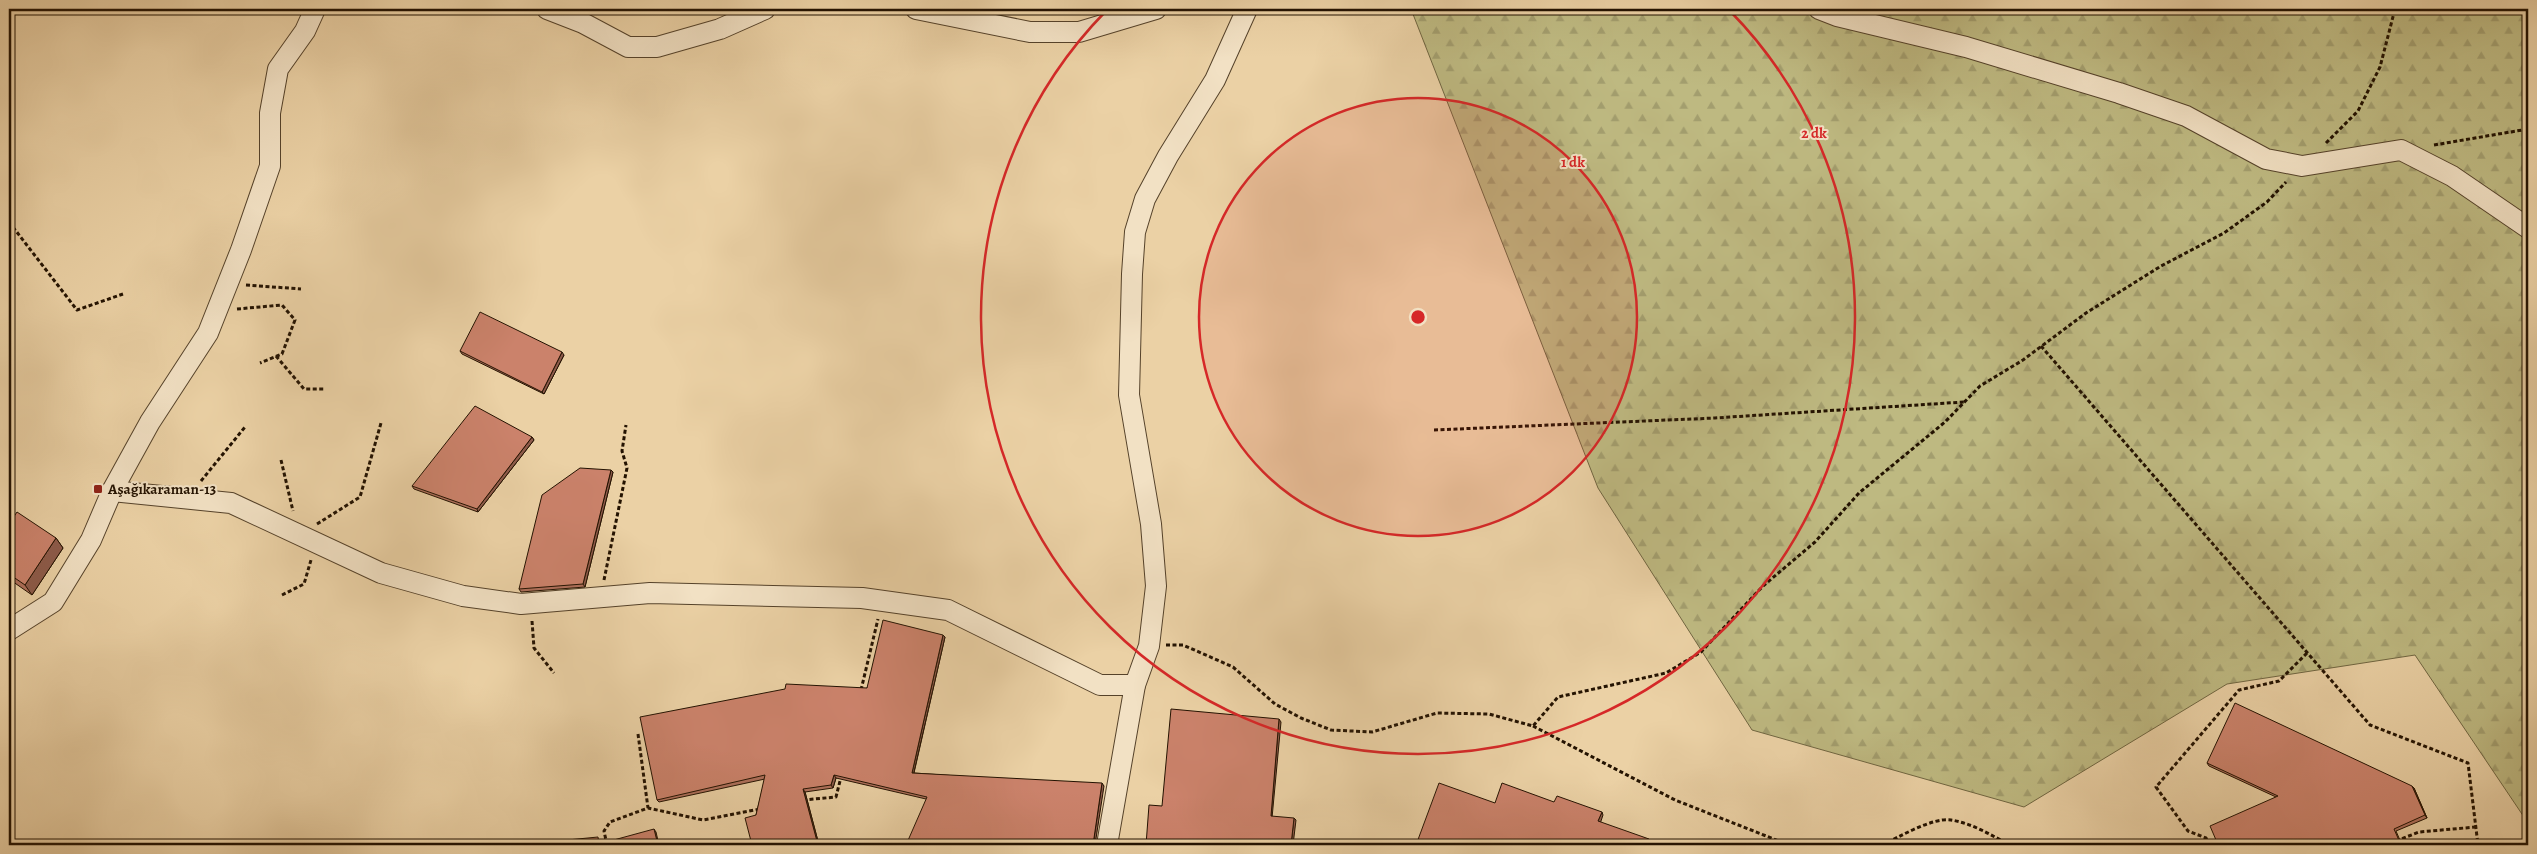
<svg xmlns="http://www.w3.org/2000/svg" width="2537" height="854" font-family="Alegreya,serif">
<defs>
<pattern id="forest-firs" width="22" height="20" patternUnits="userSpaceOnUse" patternTransform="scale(1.25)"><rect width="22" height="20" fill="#beb981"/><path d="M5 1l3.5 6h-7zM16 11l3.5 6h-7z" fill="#a39e6e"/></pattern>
</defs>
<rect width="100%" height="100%" fill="#ebd1a5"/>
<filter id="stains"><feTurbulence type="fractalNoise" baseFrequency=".004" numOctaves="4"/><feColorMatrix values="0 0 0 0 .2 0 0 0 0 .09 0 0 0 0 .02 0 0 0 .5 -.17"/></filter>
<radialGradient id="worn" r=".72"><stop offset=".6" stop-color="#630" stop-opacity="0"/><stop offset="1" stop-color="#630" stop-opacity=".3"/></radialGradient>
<!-- forest -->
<path fill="url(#forest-firs)" stroke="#706641" d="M 1411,9 L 2528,9 L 2528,823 L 2415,655 L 2227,684 L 2024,807 L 1752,730 L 1598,488 Z"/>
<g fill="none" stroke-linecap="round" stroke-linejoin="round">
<defs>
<g id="minor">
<path d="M 547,9 L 583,23 L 628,47 L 657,47 L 720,29 L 765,9"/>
<path d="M 916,9 L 1030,32 L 1079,32 L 1156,9"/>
<path d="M 1819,9 L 1837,16 L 1966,47 L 2119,93 L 2186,116 L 2266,159 L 2302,166 L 2401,150 L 2452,176 L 2528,228"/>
<path d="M 112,491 L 231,503 L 381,573 L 463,596 L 521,604 L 650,593 L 862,598 L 948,610 L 1100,685 L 1135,685"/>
<path d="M 9,630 L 53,602 L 91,540 L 112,491 L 150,422 L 208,333 L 241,250 L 270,166 L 270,113 L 278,69 L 305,31 L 315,9"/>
<path d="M 1107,845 L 1135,685 L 1149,646 L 1156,586 L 1151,524 L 1129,395 L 1132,274 L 1135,232 L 1145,199 L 1168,156 L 1215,80 L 1247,9"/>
</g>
</defs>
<!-- minor casing -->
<use href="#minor" stroke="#55422a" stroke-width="22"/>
<!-- path -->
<g stroke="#231201" stroke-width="3" stroke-dasharray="4 2.5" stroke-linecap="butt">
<path d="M 2326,143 L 2358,111 L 2380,67 L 2395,9"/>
<path d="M 2434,145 L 2528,129"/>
<path d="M 9,222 L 77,310 L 123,294"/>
<path d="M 246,285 L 301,289"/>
<path d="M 237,309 L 282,305 L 295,320 L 282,354 L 260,363"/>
<path d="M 2041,346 L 2370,725 L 2468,763 L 2478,845"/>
<path d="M 276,356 L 304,389 L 324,389"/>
<path d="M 1434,430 L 1715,418 L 1964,402"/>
<path d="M 281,460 L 293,511"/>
<path d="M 201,481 L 245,427"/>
<path d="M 317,524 L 360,497 L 381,423"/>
<path d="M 604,580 L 627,468 L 622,451 L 626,425"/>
<path d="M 282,595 L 304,584 L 311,560"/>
<path d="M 532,621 L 534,648 L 554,673"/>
<path d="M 1166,645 L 1183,645 L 1233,667 L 1275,704 L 1301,718 L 1331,730 L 1372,732 L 1437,713 L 1489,714 L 1533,726 L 1558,697 L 1666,673 L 1701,652 L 1763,586 L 1815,542 L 1859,493 L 1945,422 L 1980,386 L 2023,360 L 2086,313 L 2161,266 L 2224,233 L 2267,202 L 2286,182"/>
<path d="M 861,690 L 878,619"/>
<path d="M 1533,726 L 1675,800 L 1789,845"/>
<path d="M 638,734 L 648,808"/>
<path d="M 803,800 L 836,797 L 841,777"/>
<path d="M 2396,841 L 2419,832 L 2476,827"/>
<path d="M 607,845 L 604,831 L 610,822 L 648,808 L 703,820 L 760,809"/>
<path d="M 1882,845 C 1899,837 1933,817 1951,820 C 1971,823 1992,835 2009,845"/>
<path d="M 2210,845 L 2206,838 L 2188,831 L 2156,787 L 2239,690 L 2279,681 L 2307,653"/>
</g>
<!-- minor -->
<use href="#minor" stroke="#f2e1c4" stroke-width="20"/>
</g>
<!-- wall -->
<g fill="#af705c" stroke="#231201">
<path d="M 460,351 L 564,355 L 544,394 L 462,354 Z"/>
<path d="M 532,437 L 534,440 L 478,512 L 414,489 L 412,486 Z"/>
<path d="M 611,470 L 613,472 L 585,587 L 521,592 L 519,589 Z"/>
<path d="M 9,524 L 56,538 L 63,548 L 32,595 L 9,579 Z"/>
<path d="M 945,637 L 914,773 L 1104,786 L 926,799 L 836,778 L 833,788 L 805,792 L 819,845 L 752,845 L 756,815 L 765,779 L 659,802 L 657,800 L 867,688 Z"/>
<path d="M 2207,763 L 2414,788 L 2427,818 L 2396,831 L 2402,845 L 2208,845 L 2216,840 L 2276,797 L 2209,766 Z"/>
</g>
<!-- shaded-wall -->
<g fill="#8e5b4b" stroke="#231201">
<path d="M 562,352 L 564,355 L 544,394 L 542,392 Z"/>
<path d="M 532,437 L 534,440 L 478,512 L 477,509 Z"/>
<path d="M 611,470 L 613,472 L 585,587 L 583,584 Z"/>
<path d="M 56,538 L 63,548 L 32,595 L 25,585 Z"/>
<path d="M 943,635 L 945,637 L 913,776 L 912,773 Z"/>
<path d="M 1279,719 L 1281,722 L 1272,818 L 1271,816 Z"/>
<path d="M 834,775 L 836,778 L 833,788 L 831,785 Z"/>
<path d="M 1102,783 L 1104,786 L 1095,845 L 1093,845 Z"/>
<path d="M 2412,786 L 2414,788 L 2427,818 L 2425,815 Z"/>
<path d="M 803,789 L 805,792 L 819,845 L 818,845 Z"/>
<path d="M 1602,812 L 1603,815 L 1600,824 L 1598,821 Z"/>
<path d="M 1294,818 L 1296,820 L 1293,845 L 1291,845 Z"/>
<path d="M 654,829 L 656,832 L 659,845 L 658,845 Z"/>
<path d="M 1649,839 L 1651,842 L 1650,845 L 1647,845 Z"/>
</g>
<!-- building -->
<g fill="#cb826b" stroke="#231201">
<path d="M 480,312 L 562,352 L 542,392 L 460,351 Z"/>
<path d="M 475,406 L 532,437 L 477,509 L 412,486 Z"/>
<path d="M 580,468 L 611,470 L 583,584 L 519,589 L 542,495 Z"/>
<path d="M 17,512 L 56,538 L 25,585 L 9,574 L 9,524 Z"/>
<path d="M 883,620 L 943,635 L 912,773 L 1102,783 L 1093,845 L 906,845 L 927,797 L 834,775 L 831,785 L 803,789 L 818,845 L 752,845 L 745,818 L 756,815 L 765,775 L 657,800 L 640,717 L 785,689 L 786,684 L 867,688 Z"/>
<path d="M 2235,703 L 2412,786 L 2425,815 L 2394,829 L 2401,845 L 2208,845 L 2216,840 L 2210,826 L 2278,796 L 2207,763 Z"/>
<path d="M 1171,709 L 1279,719 L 1271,816 L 1294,818 L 1291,845 L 1146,845 L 1149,805 L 1162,806 Z"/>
<path d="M 1439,783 L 1495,803 L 1502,783 L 1554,802 L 1557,796 L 1602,812 L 1598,821 L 1649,839 L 1647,845 L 1416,845 Z"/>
<path d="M 654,829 L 658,845 L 547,845 L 547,842 L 598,837 L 599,844 Z"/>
<path d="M 1740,842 L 1751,845 L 1676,845 L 1676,844 Z"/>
</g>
<!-- distance rings -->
<circle cx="1418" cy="317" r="219" fill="#d62828" fill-opacity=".12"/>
<g fill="none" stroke="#d62828" stroke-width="2.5">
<circle cx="1418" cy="317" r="219"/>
<path d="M1730 11A437 437 0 1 1 1106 11"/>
</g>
<!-- markers -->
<rect fill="#8f2418" stroke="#f2e1c4" stroke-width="2" x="93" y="484" width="10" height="10" rx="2.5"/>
<g text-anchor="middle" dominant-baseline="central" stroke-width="4" stroke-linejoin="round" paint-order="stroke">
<!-- poi labels -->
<g font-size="15" font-weight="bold" fill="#231201" stroke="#f2e1c4" text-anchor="start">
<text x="108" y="489">Aşağıkaraman-13</text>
</g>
</g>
<circle cx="1418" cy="317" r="8" fill="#d62828" stroke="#f2e1c4" stroke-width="2.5"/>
<g font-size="15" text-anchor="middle" font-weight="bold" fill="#d62828" stroke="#f2e1c4" stroke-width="4" stroke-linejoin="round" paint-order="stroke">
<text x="1814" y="138">2 dk</text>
<text x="1573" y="167">1 dk</text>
</g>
<!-- margin -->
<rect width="2537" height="854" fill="none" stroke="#ebd1a5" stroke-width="30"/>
<rect x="10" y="10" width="2517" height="834" fill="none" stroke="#231201" stroke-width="2.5"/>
<rect x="15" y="15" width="2507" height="824" fill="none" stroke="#231201"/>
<rect width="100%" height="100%" filter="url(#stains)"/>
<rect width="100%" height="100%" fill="url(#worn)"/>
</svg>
